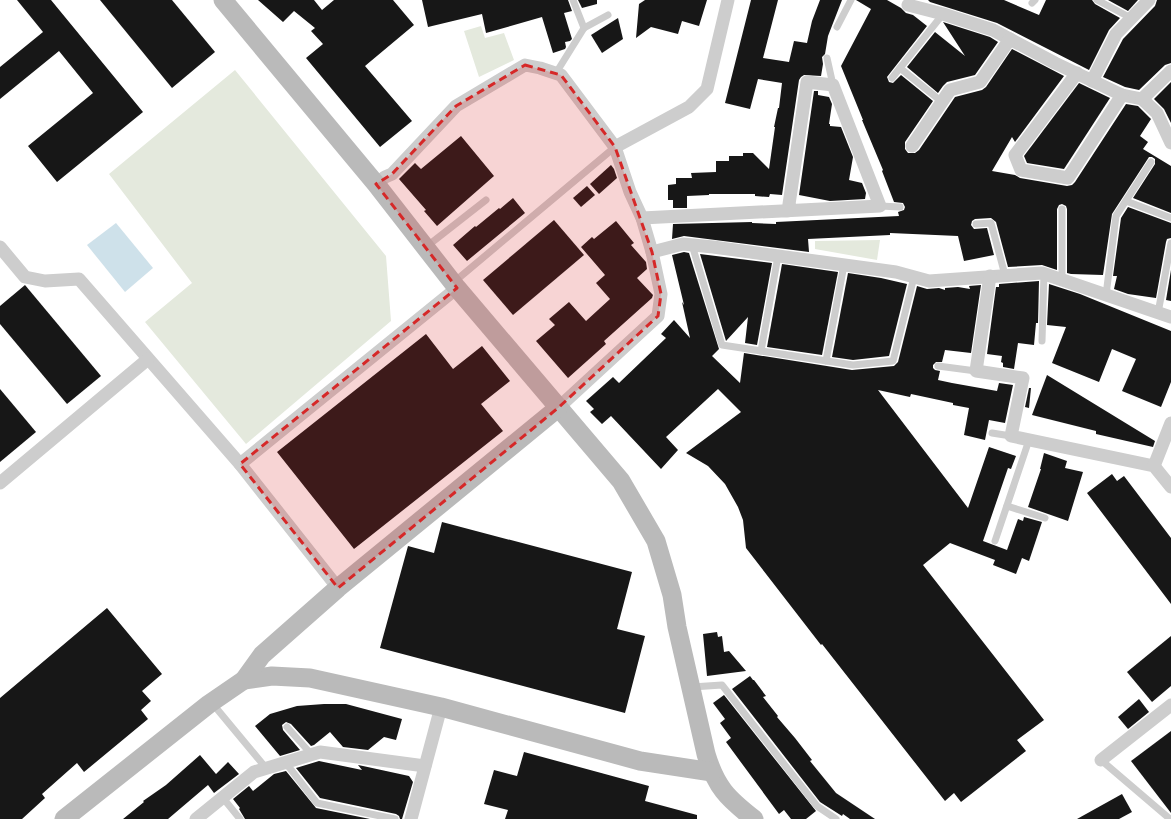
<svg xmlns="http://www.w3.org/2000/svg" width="1171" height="819" font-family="'Golos Text',sans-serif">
<rect width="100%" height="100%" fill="#fff"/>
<!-- green -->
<g fill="#e4e9dd">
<path d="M 481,26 L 485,38 L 504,33 L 514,60 L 479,77 L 464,31 Z"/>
<path d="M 235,70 L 386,256 L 391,321 L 246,444 L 145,322 L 192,283 L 109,174 Z"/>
<path d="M 880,240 L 877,260 L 815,249 L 815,241 Z"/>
</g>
<!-- water -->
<path fill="#cee1ea" d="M 116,223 L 153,268 L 125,292 L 87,245 Z"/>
<!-- building -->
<g fill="#171717">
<path d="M 17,0 L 51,0 L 143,112 L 57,182 L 28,146 L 93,93 L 59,51 L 0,99 L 0,67 L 43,32 Z"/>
<path d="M 100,0 L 172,0 L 215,52 L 172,88 Z"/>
<path d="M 258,0 L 314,0 L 322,10 L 334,0 L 393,0 L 414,25 L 365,66 L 412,121 L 380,147 L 306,58 L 323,44 L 311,31 L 315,28 L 294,11 L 283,22 Z"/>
<path d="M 422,0 L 568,0 L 572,11 L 564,13 L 572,39 L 570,41 L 565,42 L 566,47 L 565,49 L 553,53 L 542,17 L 486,33 L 482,14 L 428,27 Z"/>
<path d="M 578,0 L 597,0 L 597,4 L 582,8 Z"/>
<path d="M 645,0 L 707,0 L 699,26 L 682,21 L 678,34 L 651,27 L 636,38 L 639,4 Z"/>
<path d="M 751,0 L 778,0 L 763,58 L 789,62 L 794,41 L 807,43 L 812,21 L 820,0 L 842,0 L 828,36 L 825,54 L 822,57 L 823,64 L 821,76 L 804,75 L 801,77 L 799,80 L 782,195 L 770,194 L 769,197 L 755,196 L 755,194 L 709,194 L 709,195 L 687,196 L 687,208 L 673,208 L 673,200 L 668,200 L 668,185 L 676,184 L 676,178 L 692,178 L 691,173 L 716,172 L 716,161 L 729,161 L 729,156 L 743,156 L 743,153 L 753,153 L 769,169 L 775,127 L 774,127 L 778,108 L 779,108 L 782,83 L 758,79 L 750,109 L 725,103 Z"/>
<path d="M 856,0 L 887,0 L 901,8 L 906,13 L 913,15 L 927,26 L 887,77 L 889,82 L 893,83 L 901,75 L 933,101 L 905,142 L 905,149 L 908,153 L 915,153 L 919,150 L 955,97 L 982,90 L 986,87 L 1012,49 L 1064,76 L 1015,142 L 1012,137 L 992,171 L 1015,175 L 1020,178 L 1067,186 L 1072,185 L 1075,182 L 1126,104 L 1138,106 L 1151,119 L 1140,136 L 1148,142 L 1143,149 L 1171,166 L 1171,213 L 1133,198 L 1155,164 L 1155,159 L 1152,157 L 1149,157 L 1112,214 L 1103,275 L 1071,274 L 1067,273 L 1067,209 L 1066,206 L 1062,204 L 1059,205 L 1057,209 L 1057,270 L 1042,265 L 1008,267 L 996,222 L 991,218 L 975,219 L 972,221 L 971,225 L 974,229 L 987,228 L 994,255 L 964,261 L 958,236 L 890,233 L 890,235 L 808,239 L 809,252 L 684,236 L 672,239 L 673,224 L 752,222 L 752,223 L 776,224 L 776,222 L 899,216 L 898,212 L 904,210 L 905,207 L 903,203 L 894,202 L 882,171 L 883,170 L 862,120 L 863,120 L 841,66 L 871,9 Z"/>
<path d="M 928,0 L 1004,0 L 1039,15 L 1046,0 L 1092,0 L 1095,4 L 1120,18 L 1109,30 L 1089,70 L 997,23 L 930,2 Z"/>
<path d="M 1108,0 L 1138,0 L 1128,11 Z"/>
<path d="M 1157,0 L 1171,0 L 1171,63 L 1165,65 L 1139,90 L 1125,87 L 1103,77 L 1123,39 L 1155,6 Z"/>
<path d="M 618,18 L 623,39 L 602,53 L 591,35 Z"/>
<path d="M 943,22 L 990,37 L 998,42 L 975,75 L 947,82 L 943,86 L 938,93 L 907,67 L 935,32 L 965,56 Z"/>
<path d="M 1171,82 L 1171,123 L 1164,109 L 1154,99 Z"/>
<path d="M 1079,83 L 1110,98 L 1064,169 L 1027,163 L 1024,156 Z"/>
<path d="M 814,91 L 818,91 L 818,95 L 829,97 L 832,104 L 829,124 L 830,124 L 830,126 L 841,127 L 853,157 L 849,180 L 862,183 L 866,193 L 865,199 L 830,201 L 799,195 Z"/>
<path d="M 461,136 L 494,176 L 437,226 L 424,211 L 426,210 L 399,179 L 415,163 L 421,169 Z"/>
<path d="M 611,165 L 614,169 L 617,178 L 599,194 L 590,184 Z"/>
<path d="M 587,186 L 595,195 L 581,207 L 573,198 Z"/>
<path d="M 513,198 L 525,213 L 467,261 L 453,245 L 475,226 L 476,227 L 499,208 L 500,209 Z"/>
<path d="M 1128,207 L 1171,223 L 1171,238 L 1167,239 L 1166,242 L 1156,298 L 1128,294 L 1114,289 L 1117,276 L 1113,276 L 1121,218 Z"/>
<path d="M 554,220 L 584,255 L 513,315 L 483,280 Z"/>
<path d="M 616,221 L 634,243 L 631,245 L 646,262 L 647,269 L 637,278 L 653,295 L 652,298 L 604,341 L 606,344 L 568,378 L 536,341 L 555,325 L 549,319 L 569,302 L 586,321 L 610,299 L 596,283 L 605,275 L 581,247 L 592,237 L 594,239 Z"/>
<path d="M 684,252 L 689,253 L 719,349 L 712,356 L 740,383 L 744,353 L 852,370 L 894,366 L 898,362 L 917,286 L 927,289 L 939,288 L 945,290 L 945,288 L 958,287 L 970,289 L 969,286 L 981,285 L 971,353 L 945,350 L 942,362 L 936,362 L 933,365 L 933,368 L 935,370 L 940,371 L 938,380 L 952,383 L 997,391 L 999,383 L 1013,385 L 1005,423 L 989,420 L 985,440 L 964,435 L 969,408 L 953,405 L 953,403 L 911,394 L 910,397 L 878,390 L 968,508 L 989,447 L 1016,456 L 1011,469 L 1008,468 L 983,541 L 1007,550 L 1018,519 L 1023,521 L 1024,517 L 1042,522 L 1029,561 L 1022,558 L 1016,574 L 993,565 L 995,560 L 950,543 L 923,565 L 1044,720 L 1017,740 L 1026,751 L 961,802 L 954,793 L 945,801 L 822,644 L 821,645 L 746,548 L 743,520 L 738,507 L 725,484 L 708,466 L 686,453 L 741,412 L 718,389 L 666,437 L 678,450 L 661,469 L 611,416 L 602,424 L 590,412 L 594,409 L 586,401 L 613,377 L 619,383 L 666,338 L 661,334 L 674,320 L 690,338 L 682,302 L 684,305 L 672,255 Z"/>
<path d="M 700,254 L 772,263 L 757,345 L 745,343 L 748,317 L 726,341 Z"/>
<path d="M 782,264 L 838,272 L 822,355 L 767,347 Z"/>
<path d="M 1171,270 L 1171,301 L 1166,300 Z"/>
<path d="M 848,273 L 881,278 L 907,284 L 889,356 L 853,360 L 832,357 Z"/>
<path d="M 1039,281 L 1038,323 L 1036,323 L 1034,345 L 1018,343 L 1014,369 L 1003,367 L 1003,363 L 1001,362 L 1002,356 L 987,354 L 996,287 L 999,287 L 999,284 Z"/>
<path d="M 1049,284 L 1080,294 L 1171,331 L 1171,382 L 1161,407 L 1122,391 L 1136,359 L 1112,349 L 1099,382 L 1052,363 L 1066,327 L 1047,325 Z"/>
<path d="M 25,285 L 101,376 L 67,404 L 0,324 L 0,306 Z"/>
<path d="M 426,334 L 453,369 L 482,346 L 510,381 L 481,404 L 503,431 L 354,549 L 277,452 Z"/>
<path d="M 1047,375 L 1155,441 L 1153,447 L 1096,434 L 1096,431 L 1032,415 Z"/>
<path d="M 1029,388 L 1031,388 L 1029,408 L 1025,407 Z"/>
<path d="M 0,389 L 36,432 L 0,462 Z"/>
<path d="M 1044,453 L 1067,461 L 1065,468 L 1083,472 L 1068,521 L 1028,507 L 1041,469 L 1040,469 Z"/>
<path d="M 1112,474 L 1117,481 L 1124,476 L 1171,538 L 1171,604 L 1087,493 Z"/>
<path d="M 442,522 L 632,572 L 617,629 L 645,636 L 625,713 L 380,648 L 408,546 L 434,553 Z"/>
<path d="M 107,608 L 162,674 L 142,691 L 151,701 L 141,710 L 148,719 L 84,772 L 77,763 L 42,794 L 45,798 L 22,819 L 0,819 L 0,698 Z"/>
<path d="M 717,632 L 718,637 L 722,636 L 724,652 L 729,651 L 746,671 L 707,676 L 703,634 Z"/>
<path d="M 1171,636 L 1171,686 L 1152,702 L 1127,672 Z"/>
<path d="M 750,676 L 753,680 L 754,680 L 766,696 L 763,697 L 778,716 L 777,717 L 795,738 L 812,760 L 810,761 L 836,793 L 875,819 L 850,819 L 843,814 L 842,816 L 820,802 L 732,689 Z"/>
<path d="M 724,695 L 816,811 L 806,819 L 791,819 L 784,810 L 779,814 L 726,742 L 731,738 L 720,723 L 725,719 L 713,703 Z"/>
<path d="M 1139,699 L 1149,712 L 1128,729 L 1118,717 Z"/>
<path d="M 324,704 L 346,704 L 402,719 L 396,740 L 384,737 L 368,750 L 343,747 L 330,732 L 314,745 L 311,746 L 291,724 L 286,722 L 282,725 L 283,730 L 300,750 L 280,756 L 255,726 L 270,714 L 297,706 Z"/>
<path d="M 1171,731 L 1171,813 L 1131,761 Z"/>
<path d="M 524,752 L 649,786 L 645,801 L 697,815 L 697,819 L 505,819 L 508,810 L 484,804 L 494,770 L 517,776 Z"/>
<path d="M 200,755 L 216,774 L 228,762 L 239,774 L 214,793 L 208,785 L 168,819 L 123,819 L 144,802 L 143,801 L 166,785 Z"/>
<path d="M 319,761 L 362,770 L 358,765 L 363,766 L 409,776 L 413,782 L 402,819 L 400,819 L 399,816 L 396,814 L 320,798 L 296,768 Z"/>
<path d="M 286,771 L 316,808 L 370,819 L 245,819 L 239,809 L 240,808 L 233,799 L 249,786 L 253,791 L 274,774 Z"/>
<path d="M 1122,794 L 1132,812 L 1119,819 L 1077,819 Z"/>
</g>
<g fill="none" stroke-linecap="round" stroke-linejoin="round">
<!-- lane -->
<g stroke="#cdcdcd" stroke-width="7">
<path d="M 573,0 L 584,28"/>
<path d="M 1097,0 L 1131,18"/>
<path d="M 1032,3 L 1035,0"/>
<path d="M 837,27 L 851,0"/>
<path d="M 827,58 L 833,85"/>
<path d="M 900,68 L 942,102"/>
<path d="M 556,73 L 584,28 L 608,15"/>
<path d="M 892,78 L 943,14"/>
<path d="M 1126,201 L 1171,218"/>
<path d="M 880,206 L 900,207"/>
<path d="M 976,224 L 991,223 L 1005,275"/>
<path d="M 692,245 L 722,345 L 853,365 L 893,361 L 914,277"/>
<path d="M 426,247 L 486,200"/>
<path d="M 1062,279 L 1062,209"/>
<path d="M 454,282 L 615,147"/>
<path d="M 1106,295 L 1116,216 L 1151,162"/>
<path d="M 1158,313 L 1171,243"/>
<path d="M 1042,341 L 1044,273"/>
<path d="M 761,351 L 778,256"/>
<path d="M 826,361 L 844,265"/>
<path d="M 938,366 L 976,371"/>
<path d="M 992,433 L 1011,436"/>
<path d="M 1007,506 L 1045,518"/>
<path d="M 995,541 L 1029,440"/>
<path d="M 692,687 L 722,685 L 817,806 L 836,819"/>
<path d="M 212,703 L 266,768"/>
<path d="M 287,727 L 312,755"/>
<path d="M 1101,760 L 1170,819"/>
<path d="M 285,762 L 317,803 L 395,819"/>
<path d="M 223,798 L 240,819"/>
</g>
<!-- street -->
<g stroke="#cdcdcd" stroke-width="13">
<path d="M 908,5 L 943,14 L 993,30 L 1055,63 L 1122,95 L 1142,99 L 1157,113 L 1171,143"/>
<path d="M 1077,73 L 1015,155 L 1021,170 L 1068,178 L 1122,95"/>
<path d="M 1092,81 L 1116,34 L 1149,0"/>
<path d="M 1142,99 L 1171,71"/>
<path d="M 912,146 L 950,90 L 980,82 L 1010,39"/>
<path d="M 615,147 L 689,107 L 707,89 L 728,0"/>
<path d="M 376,184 L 385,177 L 392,174 L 456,106 L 525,65 L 540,68 L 561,75 L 615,147 L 630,192 L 642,218 L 652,252 L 661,294 L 658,316 L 558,408"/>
<path d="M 642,218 L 880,206 L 833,85 L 807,82 L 788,211"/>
<path d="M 0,247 L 25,277 L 45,281 L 79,279 L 240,464 L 338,588"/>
<path d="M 652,252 L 683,244 L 713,247 L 896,272 L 929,281 L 1042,273 L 1171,317"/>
<path d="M 990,276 L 976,371 L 1023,378 L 1011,436 L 1154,466 L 1171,487"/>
<path d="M 240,464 L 457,288"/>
<path d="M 1154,466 L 1171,423"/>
<path d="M 0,483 L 148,359"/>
<path d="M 1101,760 L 1171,705"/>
<path d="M 196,819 L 254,772 L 320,752 L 425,766"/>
<path d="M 411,819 L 441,707"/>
</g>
<!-- secondary -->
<g stroke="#bababa" stroke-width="19">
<path d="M 223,0 L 376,184 L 457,288 L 621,481 L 656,541 L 672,595 L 677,627 L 706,754 C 716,787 727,798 754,819"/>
<path d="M 244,680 L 272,676 L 310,678 L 441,707 L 640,761 L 712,772"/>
<path d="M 64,819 L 209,704 L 244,680 L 262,655 L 338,588 L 558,408"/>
</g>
</g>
<!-- marked area -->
<path fill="#d62828" fill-opacity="0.2" stroke="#d62828" stroke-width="3" stroke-dasharray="8 5" stroke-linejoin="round" d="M 525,65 L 561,75 L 615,147 L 652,252 L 661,294 L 658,316 L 558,408 L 338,588 L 240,464 L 457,288 L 376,184 L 392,174 L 456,106 Z"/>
</svg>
